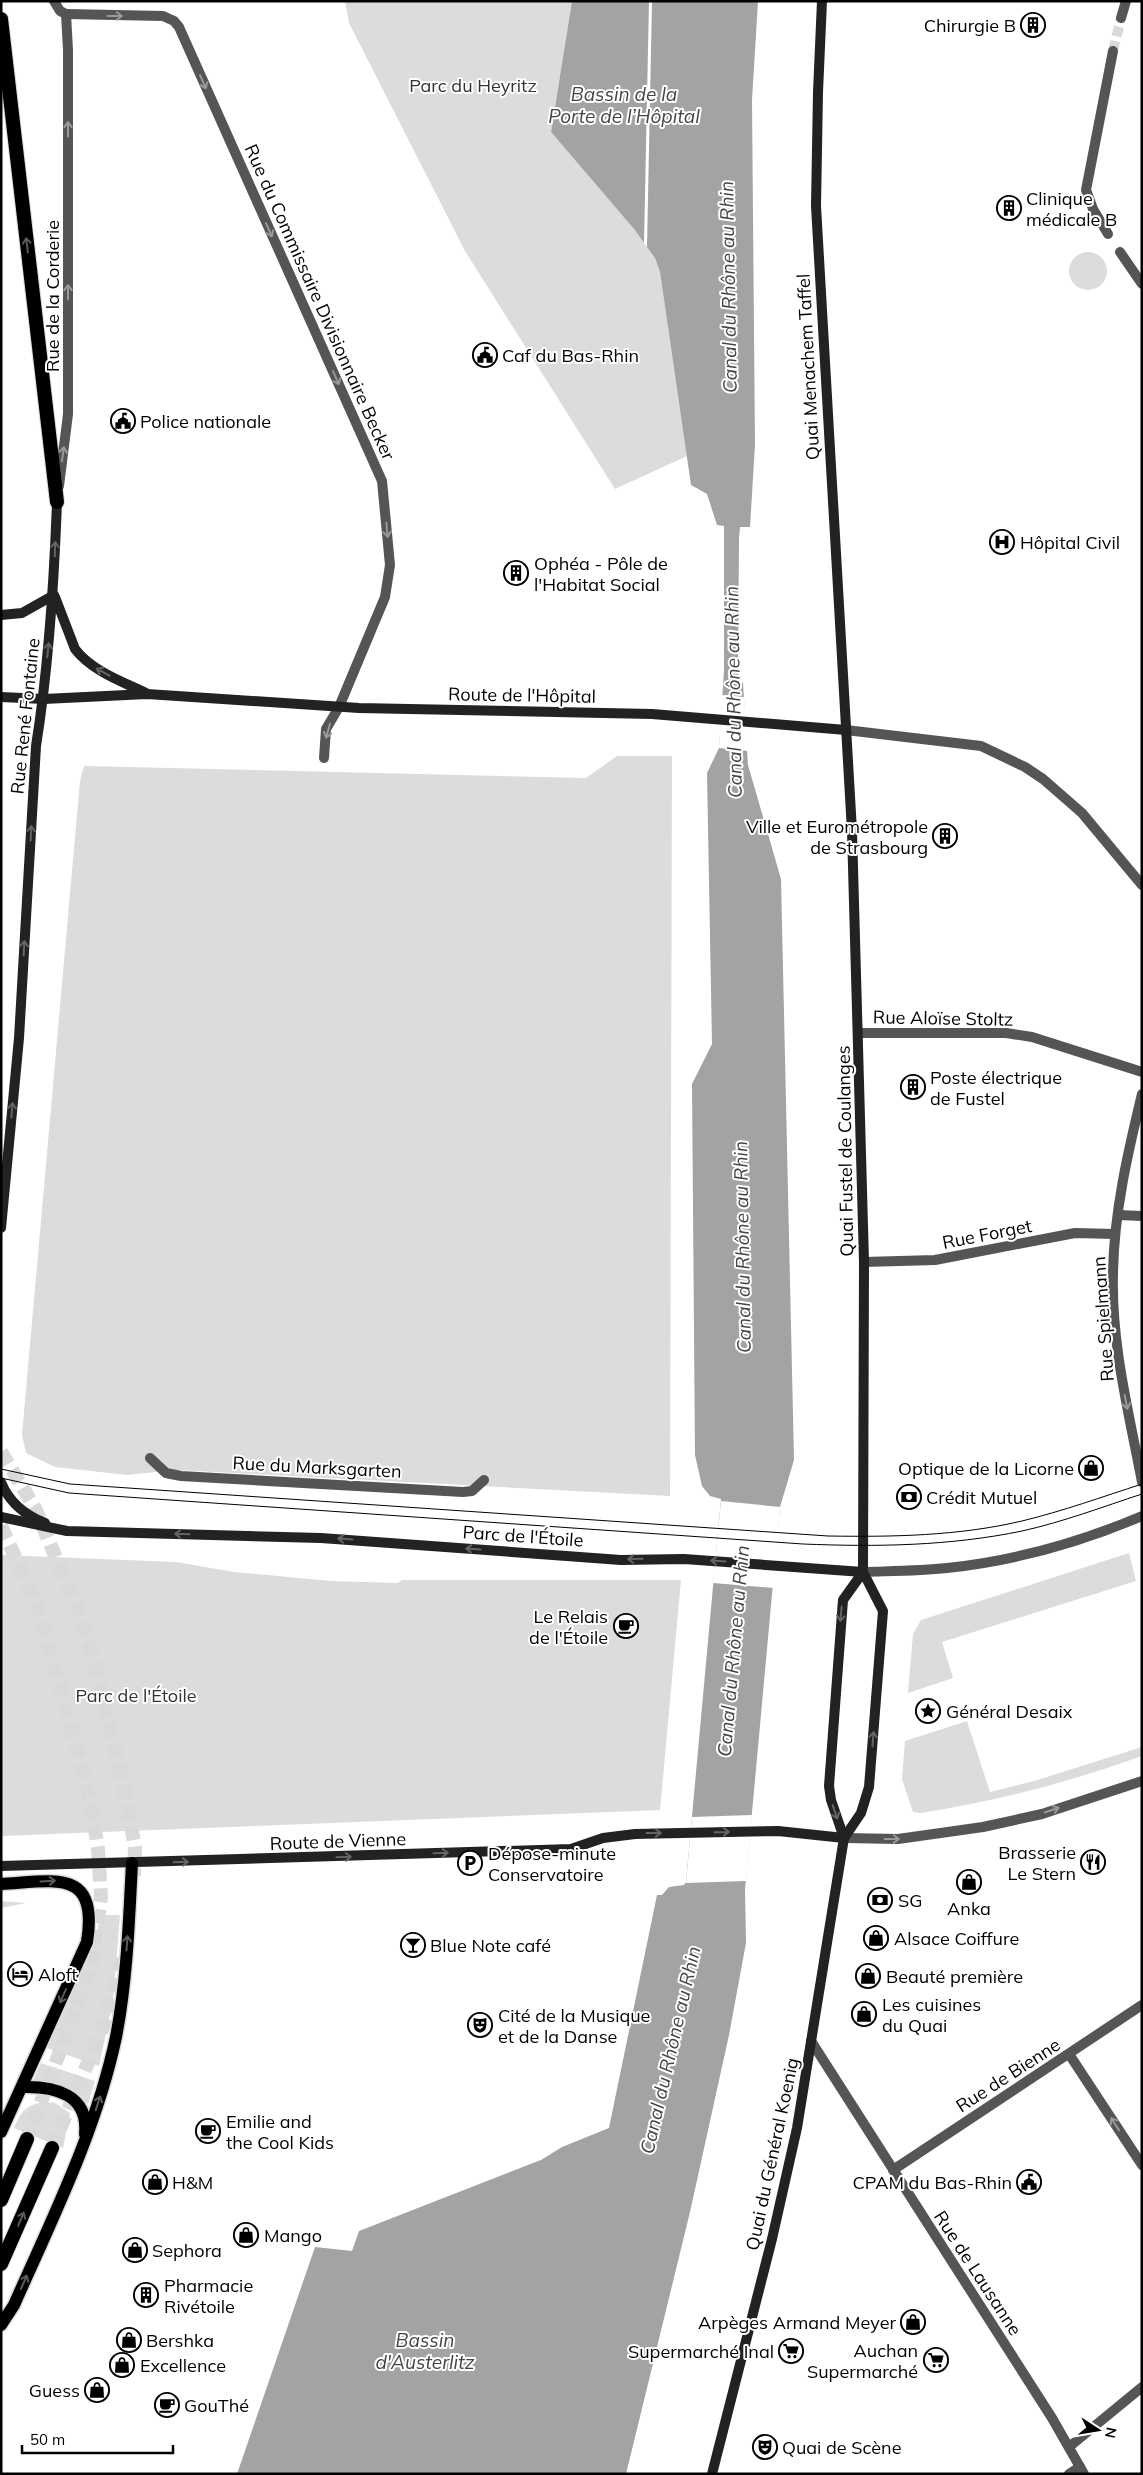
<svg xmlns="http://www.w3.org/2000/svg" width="1143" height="2475" font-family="Mulish,sans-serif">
<rect width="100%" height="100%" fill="#fff"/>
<!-- green -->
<g fill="#dcdcdc">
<path d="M 345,1 L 572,1 L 551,132 L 634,229 L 655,258 L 660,272 L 687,456 L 615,489 L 465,251 L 349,23 Z"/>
<circle cx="1088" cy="271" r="19"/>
<path d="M 617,756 L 672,756 L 670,1496 L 177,1470 L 127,1475 L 55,1467 L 26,1453 L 22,1435 L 80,781 L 84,766 L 586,778 Z"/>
<path d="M 1129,1553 L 1136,1581 L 942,1642 L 953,1678 L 908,1693 L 913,1634 L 921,1620 Z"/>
<path d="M 1,1555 L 176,1562 L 234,1572 L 331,1581 L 398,1583 L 402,1580 L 681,1580 L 660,1810 L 1,1836 Z"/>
<path d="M 967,1721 L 990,1792 L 1034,1781 L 1142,1747 L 1142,1756 C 1067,1783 1000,1800 921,1813 L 913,1812 L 902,1779 L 905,1741 Z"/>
<path d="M 1,1901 L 26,1903 L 1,1908 Z"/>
<path d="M 100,1915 L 120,1915 L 113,2000 L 99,2066 L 47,2048 L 97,1933 Z"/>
<path d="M 41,2063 L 95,2081 L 88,2104 C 71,2088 56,2080 32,2083 Z"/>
<path d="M 45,2102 L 55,2103 L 70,2113 L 63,2148 L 14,2128 C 21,2111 27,2104 45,2102 Z"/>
</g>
<!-- water -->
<path fill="#a3a3a3" d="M 572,1 L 758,1 L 752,100 L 755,445 L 750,527 L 740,527 L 739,538 L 738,669 L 739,683 L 743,683 L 748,765 L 781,879 L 794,1460 L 780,1507 L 745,1889 L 746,1943 L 729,2035 L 690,2212 L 626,2474 L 237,2474 L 315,2247 L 352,2251 L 359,2231 L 541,2160 L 562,2147 L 609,2128 L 657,1895 L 662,1895 L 669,1887 L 684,1885 L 686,1882 L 721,1499 L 710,1496 L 702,1486 L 695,1455 L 692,1084 L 712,1044 L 707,773 L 719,748 L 724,670 L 724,526 L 717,525 L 707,494 L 691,485 L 660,272 L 655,258 L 634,229 L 551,132 Z"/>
<!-- pier -->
<g fill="#fff">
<path d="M 649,1 L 652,1 L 647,247 L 644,243 Z"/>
<path d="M 722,695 L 744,697 L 748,751 L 719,748 Z"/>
<path d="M 721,1501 L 780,1507 L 774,1588 L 713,1583 Z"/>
<path d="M 752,1815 L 746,1881 L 686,1883 L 692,1817 Z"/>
</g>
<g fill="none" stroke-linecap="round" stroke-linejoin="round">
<!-- minor-tunnel -->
<path stroke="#d9d9d9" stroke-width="10" stroke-dasharray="10 5" stroke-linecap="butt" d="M 1113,51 L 1121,18"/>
<!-- trunk-tunnel -->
<g stroke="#d9d9d9" stroke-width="14" stroke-dasharray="14 7" stroke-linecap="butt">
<path d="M 1,1452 L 35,1508 L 82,1620 L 96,1668 L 124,1787 L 135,1847 L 134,1876"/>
<path d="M 1,1526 L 37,1605 L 60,1685 L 91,1803 L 98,1849 L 101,1897 L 93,1955 L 75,2011 L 27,2139"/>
<path d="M 52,2148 L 103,2027 L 123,1959"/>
</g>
<defs>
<g id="primary">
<path d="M 1,1884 C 55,1881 99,1868 87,1942 L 1,2132"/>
<path d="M 22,2087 C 54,2086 89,2094 85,2134"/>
<path d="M 1,2325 L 14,2305 C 53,2217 96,2131 116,2037 C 127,1980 129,1921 132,1863"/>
</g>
<g id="trunk">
<path d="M 1,19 L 57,502"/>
<path d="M 1,2200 L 27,2139"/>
<path d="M 1,2264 L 52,2148"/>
</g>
</defs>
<!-- primary casing -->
<use href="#primary" stroke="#dbdbdb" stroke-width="15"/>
<!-- trunk casing -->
<use href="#trunk" stroke="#dbdbdb" stroke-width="16"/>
<!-- minor -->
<g stroke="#555" stroke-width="10">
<path d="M 66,14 L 163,16 L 174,21 L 179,27 L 382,481 L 390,565 L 385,597 L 339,707 L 326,729 L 324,758"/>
<path d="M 1121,18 L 1126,1"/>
<path d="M 1108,234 L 1093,209 L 1086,190 L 1113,51"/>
<path d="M 1120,252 L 1142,284"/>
<path d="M 846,730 L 981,746 L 1025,767 L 1043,779 L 1082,813 L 1142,885"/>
<path d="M 859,1033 L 1006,1033 L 1032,1037 L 1142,1072"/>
<path d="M 1142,1094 C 1128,1152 1114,1212 1113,1273 C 1111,1344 1129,1413 1142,1482"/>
<path d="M 1118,1215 L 1142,1216"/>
<path d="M 864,1262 L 935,1260 L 1075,1233 L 1115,1234"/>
<path d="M 150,1458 L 166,1473 L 181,1476 L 463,1492 L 472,1491 L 484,1480"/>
<path d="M 844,1838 L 898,1839 L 983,1827 L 1042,1814 L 1142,1781"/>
<path d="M 811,2041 L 1052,2418 L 1084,2474"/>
<path d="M 1069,2054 L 1142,2165"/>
<path d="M 893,2170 L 1142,2005"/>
<path d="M 1069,2447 L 1142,2387"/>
<path d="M 1069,2474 L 1080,2467"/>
</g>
<!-- tertiary -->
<g stroke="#555" stroke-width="10">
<path d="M 54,1 L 60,11 L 66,14 L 68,50 L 68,414 L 59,486"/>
<path d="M 863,1572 C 891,1571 919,1571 947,1568 C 1013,1561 1081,1542 1142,1516"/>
</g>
<!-- secondary -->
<g stroke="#222" stroke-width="10">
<path d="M 55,597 L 75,649 C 92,671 121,681 146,693"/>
<path d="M 1,615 L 22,613 L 54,595"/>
<path d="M 1,697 L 44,699 L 147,694 L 359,708 L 652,714 L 846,730"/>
<path d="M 1,1228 L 19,1038 L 36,746 C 49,665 54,584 57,502"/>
<path d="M 1,1482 C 9,1502 25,1515 45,1523"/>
<path d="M 1,1517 L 67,1531 L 321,1538 L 621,1560 L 684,1559 L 863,1572"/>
<path d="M 844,1838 L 831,1800 L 829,1786 L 843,1600 L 863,1572"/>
<path d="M 1,1866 L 571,1849 L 603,1838 L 635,1834 L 778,1831 L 844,1838"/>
<path d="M 712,2474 L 772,2239 L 797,2128 L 844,1838 L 861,1813 L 869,1787 L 883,1611 L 863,1572 L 864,1262 L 852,831 L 816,206 L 818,92 L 822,1"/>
</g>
<!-- primary -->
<use href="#primary" stroke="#000" stroke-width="12"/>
<!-- trunk -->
<use href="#trunk" stroke="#000" stroke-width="14"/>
<!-- tram -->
<g stroke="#000" stroke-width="1">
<path d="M 1,1469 L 70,1484 L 828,1536 C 893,1537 958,1536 1022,1521 C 1063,1511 1102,1497 1142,1484"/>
<path d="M 1,1478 L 69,1493 L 803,1544 C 876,1547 950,1546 1022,1531 C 1063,1522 1102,1507 1142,1494"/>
</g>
</g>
<!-- one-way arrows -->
<defs><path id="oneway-shaft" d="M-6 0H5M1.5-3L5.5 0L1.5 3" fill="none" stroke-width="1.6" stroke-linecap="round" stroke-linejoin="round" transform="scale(1.25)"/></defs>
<g stroke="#999">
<use href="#oneway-shaft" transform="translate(115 16)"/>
<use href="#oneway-shaft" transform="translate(203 82) rotate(66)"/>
<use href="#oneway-shaft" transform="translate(68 129) rotate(-90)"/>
<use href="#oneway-shaft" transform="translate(269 230) rotate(66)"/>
<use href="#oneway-shaft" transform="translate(68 292) rotate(-90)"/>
<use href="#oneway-shaft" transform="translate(336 378) rotate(66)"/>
<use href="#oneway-shaft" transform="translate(63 454) rotate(-82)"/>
<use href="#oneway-shaft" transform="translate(387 530) rotate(85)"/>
<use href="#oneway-shaft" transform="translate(328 731) rotate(105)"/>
<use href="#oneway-shaft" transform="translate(1126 1402) rotate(79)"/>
<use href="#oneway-shaft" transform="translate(1052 1810) rotate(-19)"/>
<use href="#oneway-shaft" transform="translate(892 1839)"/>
<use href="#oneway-shaft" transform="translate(1115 2124) rotate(-123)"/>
</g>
<g stroke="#595959">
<use href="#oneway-shaft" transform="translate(27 245) rotate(-97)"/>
<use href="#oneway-shaft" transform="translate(48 1881) rotate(-3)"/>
<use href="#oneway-shaft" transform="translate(127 1943) rotate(-86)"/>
<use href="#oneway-shaft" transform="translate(63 1996) rotate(114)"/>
<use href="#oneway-shaft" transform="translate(98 2103) rotate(-72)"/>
<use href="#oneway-shaft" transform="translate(21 2219) rotate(-67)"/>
<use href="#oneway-shaft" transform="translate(24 2282) rotate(-66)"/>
</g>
<g stroke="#646464">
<use href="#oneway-shaft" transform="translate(55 549) rotate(-88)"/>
<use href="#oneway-shaft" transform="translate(48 650) rotate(-84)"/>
<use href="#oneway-shaft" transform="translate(103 672) rotate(-152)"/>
<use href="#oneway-shaft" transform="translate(31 833) rotate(-87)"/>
<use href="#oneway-shaft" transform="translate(24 948) rotate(-87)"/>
<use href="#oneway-shaft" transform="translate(12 1110) rotate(-85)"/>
<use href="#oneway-shaft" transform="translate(182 1534) rotate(-178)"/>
<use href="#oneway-shaft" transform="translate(345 1539) rotate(-176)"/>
<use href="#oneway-shaft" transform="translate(473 1549) rotate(-176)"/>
<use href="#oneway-shaft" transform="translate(635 1559) rotate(179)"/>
<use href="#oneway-shaft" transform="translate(718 1561) rotate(-176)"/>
<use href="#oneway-shaft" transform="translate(841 1614) rotate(95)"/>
<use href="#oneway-shaft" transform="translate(873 1739) rotate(-86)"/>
<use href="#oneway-shaft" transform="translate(835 1812) rotate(71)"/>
<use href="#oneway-shaft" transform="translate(722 1832) rotate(-1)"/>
<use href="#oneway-shaft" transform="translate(654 1833)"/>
<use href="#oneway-shaft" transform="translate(441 1853) rotate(-2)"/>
<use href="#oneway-shaft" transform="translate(344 1857) rotate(-2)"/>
<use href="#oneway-shaft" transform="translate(181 1862) rotate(-2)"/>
</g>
<!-- icons -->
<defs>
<symbol id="building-ring" viewBox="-11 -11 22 22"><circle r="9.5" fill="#fff" stroke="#000" stroke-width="1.5"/><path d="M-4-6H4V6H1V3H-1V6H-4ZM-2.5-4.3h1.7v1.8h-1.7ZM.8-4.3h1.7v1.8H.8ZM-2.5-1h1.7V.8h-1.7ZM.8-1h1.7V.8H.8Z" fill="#000"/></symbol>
<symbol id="civic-ring" viewBox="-11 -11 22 22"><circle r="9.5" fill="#fff" stroke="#000" stroke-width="1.5"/><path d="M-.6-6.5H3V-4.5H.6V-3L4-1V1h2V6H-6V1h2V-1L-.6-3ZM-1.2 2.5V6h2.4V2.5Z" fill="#000"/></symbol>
<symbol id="hospital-ring" viewBox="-11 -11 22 22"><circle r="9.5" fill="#fff" stroke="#000" stroke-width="1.5"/><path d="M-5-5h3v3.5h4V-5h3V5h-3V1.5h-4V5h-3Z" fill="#000"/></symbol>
<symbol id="shop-ring" viewBox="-11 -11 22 22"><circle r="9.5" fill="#fff" stroke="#000" stroke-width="1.5"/><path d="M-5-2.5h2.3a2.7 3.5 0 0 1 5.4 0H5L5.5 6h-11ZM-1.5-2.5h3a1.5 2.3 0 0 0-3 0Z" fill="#000"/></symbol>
<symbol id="bank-ring" viewBox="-11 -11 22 22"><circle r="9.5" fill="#fff" stroke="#000" stroke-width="1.5"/><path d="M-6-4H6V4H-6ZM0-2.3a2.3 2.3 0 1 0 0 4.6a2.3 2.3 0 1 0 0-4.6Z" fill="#000"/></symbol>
<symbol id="cafe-ring" viewBox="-11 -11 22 22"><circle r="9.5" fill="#fff" stroke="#000" stroke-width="1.5"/><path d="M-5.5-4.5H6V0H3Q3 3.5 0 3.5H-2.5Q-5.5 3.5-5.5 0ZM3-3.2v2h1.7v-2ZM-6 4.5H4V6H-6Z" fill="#000"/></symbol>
<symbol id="sight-ring" viewBox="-11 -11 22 22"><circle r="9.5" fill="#fff" stroke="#000" stroke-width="1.5"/><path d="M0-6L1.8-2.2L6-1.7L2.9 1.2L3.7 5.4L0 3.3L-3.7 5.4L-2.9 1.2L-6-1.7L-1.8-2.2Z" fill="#000"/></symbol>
<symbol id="restaurant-ring" viewBox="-11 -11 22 22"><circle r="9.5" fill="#fff" stroke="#000" stroke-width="1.5"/><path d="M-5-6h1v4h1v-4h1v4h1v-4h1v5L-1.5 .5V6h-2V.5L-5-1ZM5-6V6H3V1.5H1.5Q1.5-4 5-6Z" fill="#000"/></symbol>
<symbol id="parking-ring" viewBox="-11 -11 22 22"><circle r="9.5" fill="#fff" stroke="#000" stroke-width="1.5"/><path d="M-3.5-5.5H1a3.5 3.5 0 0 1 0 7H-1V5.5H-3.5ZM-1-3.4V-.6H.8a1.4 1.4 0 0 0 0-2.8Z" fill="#000"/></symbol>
<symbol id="bar-ring" viewBox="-11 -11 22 22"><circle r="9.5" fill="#fff" stroke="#000" stroke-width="1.5"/><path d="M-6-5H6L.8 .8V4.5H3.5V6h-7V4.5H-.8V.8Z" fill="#000"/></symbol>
<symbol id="hotel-ring" viewBox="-11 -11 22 22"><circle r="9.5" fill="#fff" stroke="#000" stroke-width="1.5"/><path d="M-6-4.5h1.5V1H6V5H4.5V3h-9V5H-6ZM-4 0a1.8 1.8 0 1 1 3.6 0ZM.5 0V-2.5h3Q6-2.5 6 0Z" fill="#000"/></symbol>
<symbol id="theatre-ring" viewBox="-11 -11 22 22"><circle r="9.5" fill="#fff" stroke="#000" stroke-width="1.5"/><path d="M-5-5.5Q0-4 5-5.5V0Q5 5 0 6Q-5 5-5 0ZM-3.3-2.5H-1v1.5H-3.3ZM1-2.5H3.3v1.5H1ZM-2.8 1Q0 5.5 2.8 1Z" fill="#000"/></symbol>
<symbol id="supermarket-ring" viewBox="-11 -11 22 22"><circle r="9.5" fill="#fff" stroke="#000" stroke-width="1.5"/><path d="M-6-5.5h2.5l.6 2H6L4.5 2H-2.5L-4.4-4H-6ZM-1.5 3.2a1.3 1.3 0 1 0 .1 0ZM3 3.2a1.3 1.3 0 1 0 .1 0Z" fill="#000"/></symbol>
</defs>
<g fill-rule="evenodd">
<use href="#building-ring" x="1019" y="11" width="28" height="28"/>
<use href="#building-ring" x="995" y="194" width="28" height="28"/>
<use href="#civic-ring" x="471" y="341" width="28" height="28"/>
<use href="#civic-ring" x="109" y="407" width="28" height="28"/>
<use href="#hospital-ring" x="988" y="528" width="28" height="28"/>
<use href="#building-ring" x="502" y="559" width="28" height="28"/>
<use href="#building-ring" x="931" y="822" width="28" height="28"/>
<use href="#building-ring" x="899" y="1073" width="28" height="28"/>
<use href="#shop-ring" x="1077" y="1454" width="28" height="28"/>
<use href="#bank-ring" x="895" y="1483" width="28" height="28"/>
<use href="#cafe-ring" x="612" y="1612" width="28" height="28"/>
<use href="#sight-ring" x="914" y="1697" width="28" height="28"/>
<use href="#restaurant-ring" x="1079" y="1848" width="28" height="28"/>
<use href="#parking-ring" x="456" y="1849" width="28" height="28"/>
<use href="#shop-ring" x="955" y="1868" width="28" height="28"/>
<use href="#bank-ring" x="866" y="1886" width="28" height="28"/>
<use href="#shop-ring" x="862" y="1924" width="28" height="28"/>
<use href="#bar-ring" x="399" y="1931" width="28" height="28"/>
<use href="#hotel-ring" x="6" y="1960" width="28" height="28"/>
<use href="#shop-ring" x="854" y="1962" width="28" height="28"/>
<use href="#shop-ring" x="850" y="2000" width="28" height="28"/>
<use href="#theatre-ring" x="466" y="2011" width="28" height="28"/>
<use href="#cafe-ring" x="194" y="2117" width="28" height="28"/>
<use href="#shop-ring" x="141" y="2168" width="28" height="28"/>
<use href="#civic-ring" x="1015" y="2168" width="28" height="28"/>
<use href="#shop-ring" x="232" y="2221" width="28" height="28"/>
<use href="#shop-ring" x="121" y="2236" width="28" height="28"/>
<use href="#building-ring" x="132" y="2281" width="28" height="28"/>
<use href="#shop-ring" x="899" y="2308" width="28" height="28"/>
<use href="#shop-ring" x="115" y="2326" width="28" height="28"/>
<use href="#supermarket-ring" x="777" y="2337" width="28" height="28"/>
<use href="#supermarket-ring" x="922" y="2346" width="28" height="28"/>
<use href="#shop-ring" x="108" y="2351" width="28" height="28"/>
<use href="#shop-ring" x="83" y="2376" width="28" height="28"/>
<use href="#cafe-ring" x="153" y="2391" width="28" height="28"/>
<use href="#theatre-ring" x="751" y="2433" width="28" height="28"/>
</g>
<g text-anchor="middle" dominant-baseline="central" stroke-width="4" stroke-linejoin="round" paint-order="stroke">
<!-- poi labels -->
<g font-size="18" fill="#000" stroke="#fff" text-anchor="start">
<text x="1016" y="25" text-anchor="end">Chirurgie B</text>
<text x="1026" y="198">Clinique<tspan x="1026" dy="21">médicale B</tspan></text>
<text x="502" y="355">Caf du Bas-Rhin</text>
<text x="140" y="421">Police nationale</text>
<text x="1020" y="542">Hôpital Civil</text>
<text x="534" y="563">Ophéa - Pôle de<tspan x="534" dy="21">l'Habitat Social</tspan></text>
<text x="928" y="826" text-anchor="end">Ville et Eurométropole<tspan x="928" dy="21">de Strasbourg</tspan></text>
<text x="930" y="1077">Poste électrique<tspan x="930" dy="21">de Fustel</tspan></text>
<text x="1074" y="1468" text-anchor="end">Optique de la Licorne</text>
<text x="926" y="1497">Crédit Mutuel</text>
<text x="608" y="1616" text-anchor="end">Le Relais<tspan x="608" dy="21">de l'Étoile</tspan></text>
<text x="946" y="1711">Général Desaix</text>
<text x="1076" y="1852" text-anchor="end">Brasserie<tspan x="1076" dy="21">Le Stern</tspan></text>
<text x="488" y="1853">Dépose-minute<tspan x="488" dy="21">Conservatoire</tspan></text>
<text x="898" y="1900">SG</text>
<text x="969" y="1908" text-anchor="middle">Anka</text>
<text x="894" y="1938">Alsace Coiffure</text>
<text x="430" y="1945">Blue Note café</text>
<text x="38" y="1974">Aloft</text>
<text x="886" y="1976">Beauté première</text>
<text x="882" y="2004">Les cuisines<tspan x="882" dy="21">du Quai</tspan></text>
<text x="498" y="2015">Cité de la Musique<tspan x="498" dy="21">et de la Danse</tspan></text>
<text x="226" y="2121">Emilie and<tspan x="226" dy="21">the Cool Kids</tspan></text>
<text x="172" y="2182">H&amp;M</text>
<text x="1012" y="2182" text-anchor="end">CPAM du Bas-Rhin</text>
<text x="264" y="2235">Mango</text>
<text x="152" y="2250">Sephora</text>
<text x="164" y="2285">Pharmacie<tspan x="164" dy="21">Rivétoile</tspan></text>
<text x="896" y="2322" text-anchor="end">Arpèges Armand Meyer</text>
<text x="146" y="2340">Bershka</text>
<text x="918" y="2350" text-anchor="end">Auchan<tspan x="918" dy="21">Supermarché</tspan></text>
<text x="774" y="2351" text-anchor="end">Supermarché Inal</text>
<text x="140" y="2365">Excellence</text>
<text x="80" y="2390" text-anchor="end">Guess</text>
<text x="184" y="2405">GouThé</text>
<text x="782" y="2447">Quai de Scène</text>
</g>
<!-- park labels -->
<g font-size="18" fill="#333" stroke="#fff">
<text x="473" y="85">Parc du Heyritz</text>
<text x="136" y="1695">Parc de l'Étoile</text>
</g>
<!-- street labels -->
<g font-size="18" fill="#000" stroke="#fff">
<text transform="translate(52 296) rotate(-90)">Rue de la Corderie</text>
<text transform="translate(320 302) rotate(66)">Rue du Commissaire Divisionnaire Becker</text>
<text transform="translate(808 367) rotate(-93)">Quai Menachem Taffel</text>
<text transform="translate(522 695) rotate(1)">Route de l'Hôpital</text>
<text transform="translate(25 716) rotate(-84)">Rue René Fontaine</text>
<text transform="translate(943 1018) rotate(1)">Rue Aloïse Stoltz</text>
<text transform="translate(845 1151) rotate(-91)">Quai Fustel de Coulanges</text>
<text transform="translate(987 1234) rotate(-11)">Rue Forget</text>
<text transform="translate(1103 1319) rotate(-94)">Rue Spielmann</text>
<text transform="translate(317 1467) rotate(3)">Rue du Marksgarten</text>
<text transform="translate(523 1536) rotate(4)">Parc de l'Étoile</text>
<text transform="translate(338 1841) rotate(-2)">Route de Vienne</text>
<text transform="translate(1008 2075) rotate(-33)">Rue de Bienne</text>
<text transform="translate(772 2154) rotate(-78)">Quai du Général Koenig</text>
<text transform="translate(978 2273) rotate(57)">Rue de Lausanne</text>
</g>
<!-- water labels -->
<g font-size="19" font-style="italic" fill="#444" stroke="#fff">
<text x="624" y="94">Bassin de la<tspan x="624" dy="22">Porte de l’Hôpital</tspan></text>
<text transform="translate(728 287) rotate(-91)">Canal du Rhône au Rhin</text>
<text transform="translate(733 692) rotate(-91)">Canal du Rhône au Rhin</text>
<text transform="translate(742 1247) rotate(-91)">Canal du Rhône au Rhin</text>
<text transform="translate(733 1651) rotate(-85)">Canal du Rhône au Rhin</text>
<text transform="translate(670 2050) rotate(-77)">Canal du Rhône au Rhin</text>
<text x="425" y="2340">Bassin<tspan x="425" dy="22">d'Austerlitz</tspan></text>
</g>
</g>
<!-- border -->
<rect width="1143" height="2475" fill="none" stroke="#000000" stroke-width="5"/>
<!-- north arrow -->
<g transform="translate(1098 2430) rotate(102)" stroke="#ffffff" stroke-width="4" paint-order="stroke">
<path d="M0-4L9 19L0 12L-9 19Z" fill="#000000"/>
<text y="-8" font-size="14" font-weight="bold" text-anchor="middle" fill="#000000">N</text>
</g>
<!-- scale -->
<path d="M22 2445v8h151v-8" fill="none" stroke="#000000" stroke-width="2.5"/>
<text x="30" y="2445" font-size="15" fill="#000000" stroke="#ffffff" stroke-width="4" paint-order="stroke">50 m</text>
</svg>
